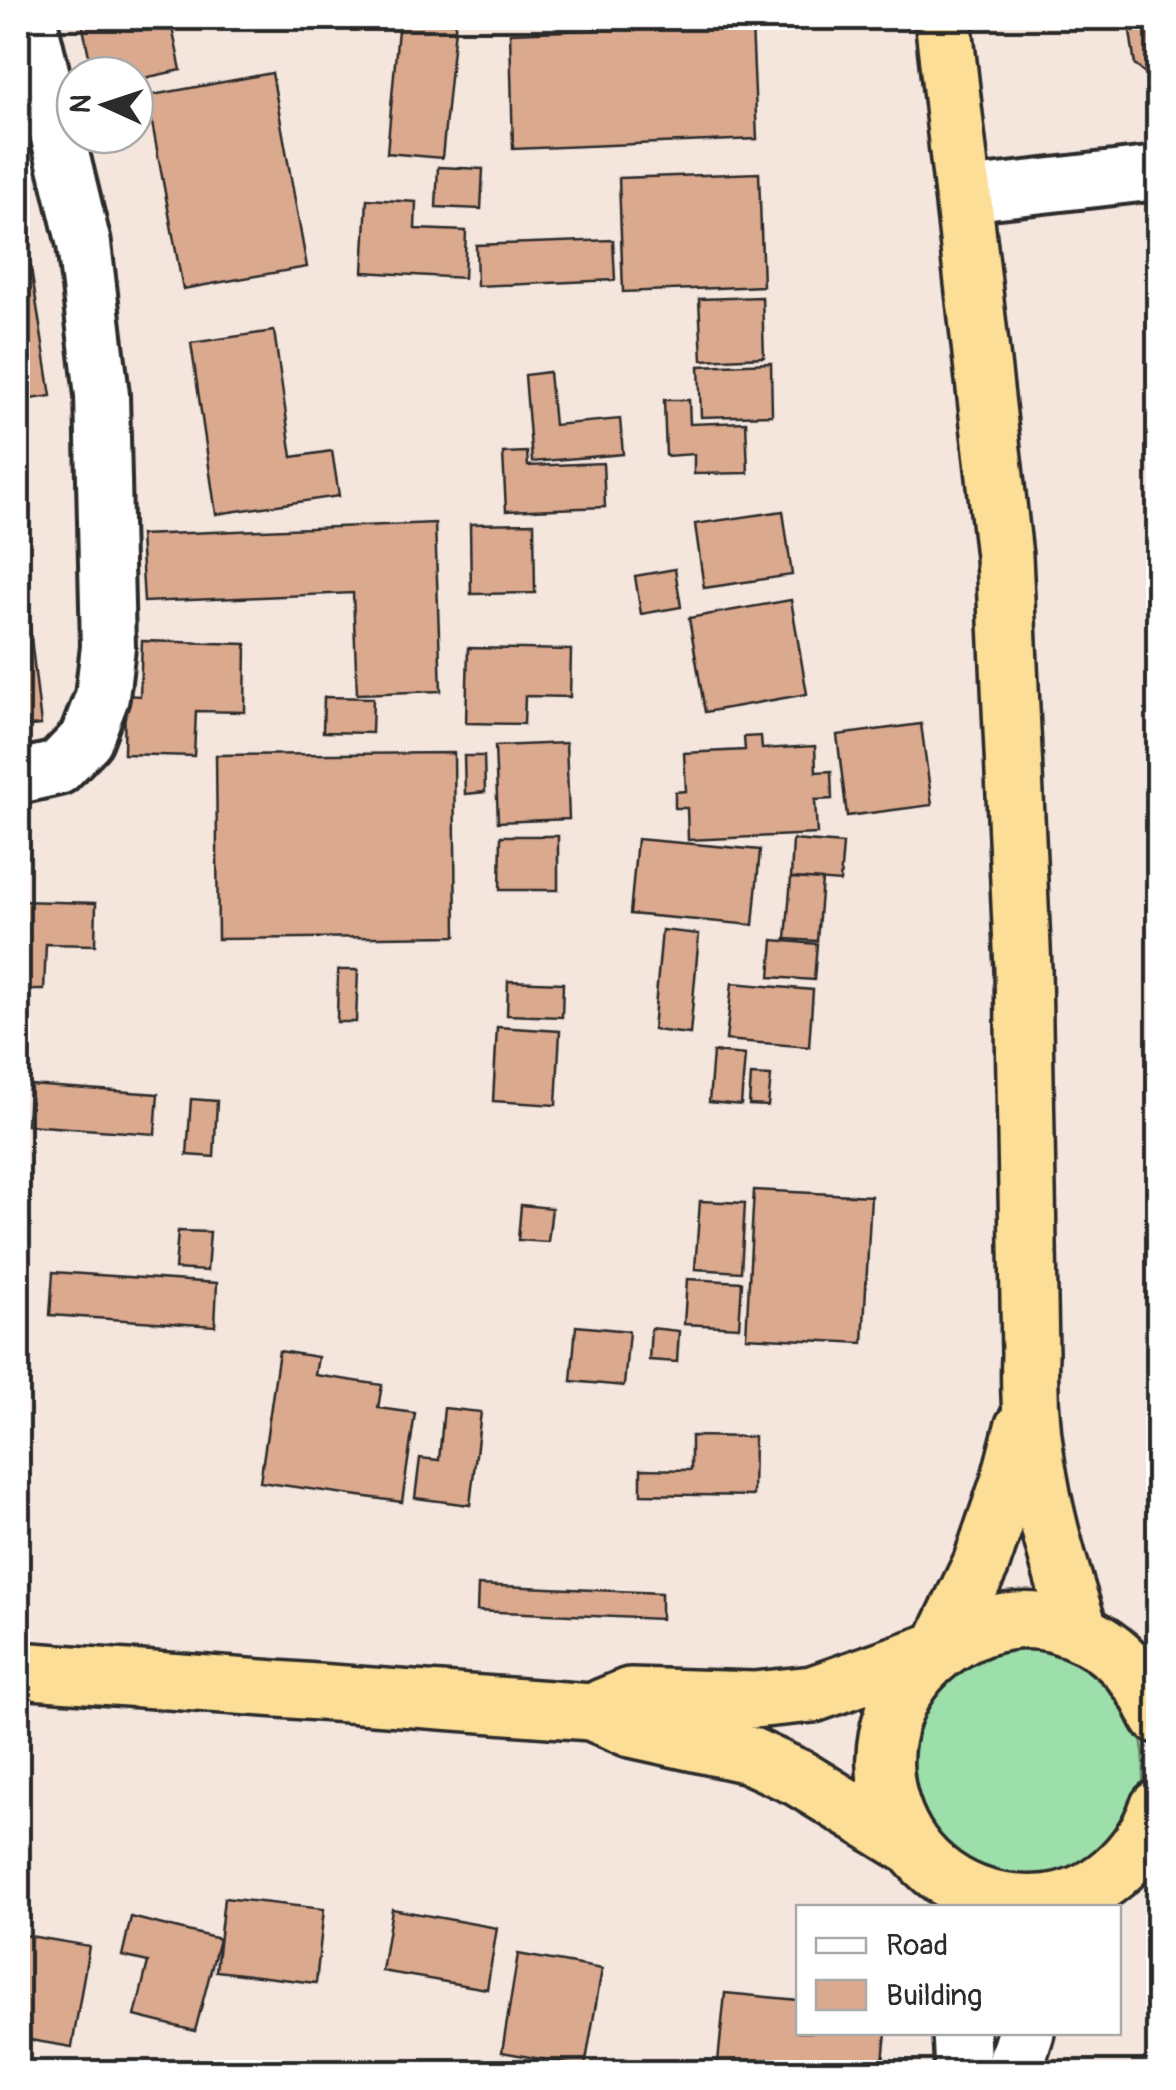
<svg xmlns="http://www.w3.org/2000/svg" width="1176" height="2090" font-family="Pangolin,sans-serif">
<rect width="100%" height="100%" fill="#f4e5dd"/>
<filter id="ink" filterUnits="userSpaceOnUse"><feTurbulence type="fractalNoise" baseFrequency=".01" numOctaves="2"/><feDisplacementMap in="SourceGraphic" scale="20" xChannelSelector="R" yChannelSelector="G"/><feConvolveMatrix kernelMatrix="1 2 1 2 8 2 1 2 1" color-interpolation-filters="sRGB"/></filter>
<g filter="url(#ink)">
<!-- green -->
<circle fill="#9cdfaa" stroke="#64856a" stroke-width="2.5" cx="1025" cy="1765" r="119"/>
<!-- building -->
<g fill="#dba98e" stroke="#2b2b2b" stroke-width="2.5">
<path d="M 81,18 L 170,18 L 181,70 L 135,80 L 135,75 L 93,75 Z"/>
<path d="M 399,18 L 456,18 L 442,158 L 387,153 Z"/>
<path d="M 1128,18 L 1158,18 L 1158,83 L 1135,65 Z"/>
<path d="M 752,24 L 757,139 L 513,149 L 510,33 Z"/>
<path d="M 272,73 L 307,267 L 183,289 L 147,96 Z"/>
<path d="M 438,167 L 483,169 L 481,209 L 436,207 Z"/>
<path d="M 759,173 L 763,286 L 623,292 L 619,178 Z"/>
<path d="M 367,199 L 416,202 L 415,229 L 466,231 L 464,278 L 363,272 Z"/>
<path d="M 25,230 L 51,396 L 18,401 L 18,232 Z"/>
<path d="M 613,240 L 615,280 L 477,286 L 476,245 Z"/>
<path d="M 762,297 L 764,357 L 702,360 L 699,299 Z"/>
<path d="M 274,331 L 292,457 L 332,451 L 339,496 L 216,514 L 191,343 Z"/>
<path d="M 771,363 L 772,415 L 701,417 L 699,366 Z"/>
<path d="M 549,372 L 554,425 L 620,419 L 623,454 L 532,462 L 525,375 Z"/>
<path d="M 664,400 L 689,400 L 690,424 L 746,422 L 748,473 L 694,474 L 694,454 L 666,456 Z"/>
<path d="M 527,452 L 528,466 L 603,463 L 605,507 L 506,511 L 503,453 Z"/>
<path d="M 783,511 L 792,575 L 704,588 L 695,524 Z"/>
<path d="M 435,523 L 441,691 L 357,694 L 353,593 L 144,602 L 140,535 Z"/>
<path d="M 534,523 L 535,593 L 471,594 L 470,524 Z"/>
<path d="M 675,569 L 681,607 L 641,614 L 635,576 Z"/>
<path d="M 26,594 L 41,725 L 18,727 L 18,595 Z"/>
<path d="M 791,600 L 807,694 L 705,712 L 689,618 Z"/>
<path d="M 142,641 L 246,644 L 245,712 L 196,711 L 194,756 L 124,754 L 125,695 L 140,696 Z"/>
<path d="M 468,648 L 571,650 L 570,697 L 525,696 L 524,724 L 466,723 Z"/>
<path d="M 324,697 L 373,698 L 372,733 L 323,732 Z"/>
<path d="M 921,724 L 932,805 L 847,816 L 837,735 Z"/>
<path d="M 761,736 L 762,749 L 815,746 L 816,772 L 831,771 L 832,799 L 815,800 L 817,834 L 688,840 L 687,808 L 675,808 L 675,792 L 686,791 L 684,753 L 745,750 L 744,737 Z"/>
<path d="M 566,743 L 569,819 L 498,822 L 495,746 Z"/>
<path d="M 454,753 L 456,936 L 218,939 L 216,755 Z"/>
<path d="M 464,756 L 484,756 L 485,792 L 465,794 Z"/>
<path d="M 501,836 L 558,836 L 558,890 L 500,890 Z"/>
<path d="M 637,839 L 760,850 L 753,925 L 630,914 Z"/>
<path d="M 793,840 L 843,844 L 840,882 L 791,878 Z"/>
<path d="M 791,878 L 822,880 L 817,941 L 786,939 Z"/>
<path d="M 18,901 L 96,903 L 95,945 L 46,944 L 44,990 L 18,990 Z"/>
<path d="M 662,930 L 699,934 L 690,1034 L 653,1030 Z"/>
<path d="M 773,940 L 817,944 L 814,980 L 770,977 Z"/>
<path d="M 338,970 L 358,970 L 356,1022 L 337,1022 Z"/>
<path d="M 508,981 L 563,983 L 562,1017 L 507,1015 Z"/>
<path d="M 732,983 L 813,990 L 809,1047 L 726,1040 Z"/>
<path d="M 497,1027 L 560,1031 L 556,1105 L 493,1101 Z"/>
<path d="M 713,1052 L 745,1055 L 741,1105 L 709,1102 Z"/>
<path d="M 751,1075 L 771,1076 L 768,1106 L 749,1105 Z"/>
<path d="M 29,1085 L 158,1094 L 155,1134 L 27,1125 Z"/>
<path d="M 191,1099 L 217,1101 L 214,1157 L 187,1155 Z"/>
<path d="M 754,1190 L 871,1196 L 863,1343 L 746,1337 Z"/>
<path d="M 700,1201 L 745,1203 L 741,1272 L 695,1269 Z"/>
<path d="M 521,1205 L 552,1208 L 548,1242 L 518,1240 Z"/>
<path d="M 178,1231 L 210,1232 L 207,1271 L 175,1269 Z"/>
<path d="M 53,1272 L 217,1283 L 215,1326 L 50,1315 Z"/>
<path d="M 687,1279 L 742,1282 L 739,1327 L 684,1324 Z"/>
<path d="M 576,1326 L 629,1331 L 624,1386 L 571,1381 Z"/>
<path d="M 651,1328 L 679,1331 L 677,1362 L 649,1360 Z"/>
<path d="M 279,1351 L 318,1357 L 315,1375 L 382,1385 L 378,1408 L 415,1413 L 402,1502 L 260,1482 Z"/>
<path d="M 444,1408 L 481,1412 L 470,1505 L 415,1498 L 420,1458 L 439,1460 Z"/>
<path d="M 691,1436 L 754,1437 L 753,1496 L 641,1494 L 641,1469 L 691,1470 Z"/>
<path d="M 478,1585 L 661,1593 L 661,1619 L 477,1611 Z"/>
<path d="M 224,1898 L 324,1909 L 316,1983 L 216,1971 Z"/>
<path d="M 392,1909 L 497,1928 L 487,1989 L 382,1971 Z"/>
<path d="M 131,1917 L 219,1939 L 195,2031 L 135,2016 L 148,1962 L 122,1956 Z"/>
<path d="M 18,1934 L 89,1946 L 72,2047 L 18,2038 Z"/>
<path d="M 518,1954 L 602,1969 L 585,2067 L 502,2052 Z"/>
<path d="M 725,1993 L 798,2000 L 798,2032 L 886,2032 L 882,2072 L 717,2072 Z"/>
</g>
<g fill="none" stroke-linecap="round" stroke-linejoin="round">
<defs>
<g id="minor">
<path d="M 964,195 L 1158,173"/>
<path d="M 18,777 L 58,768 L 86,739 L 102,697 L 108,647 L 102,395 L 84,244 L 29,18"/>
</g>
<g id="tertiary">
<path d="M 961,2032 L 963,2072"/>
<path d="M 1013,2072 L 1026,2032"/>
</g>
<g id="trunk">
<path d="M 943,18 L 1004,556 L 1023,969 L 1030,1355 C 1026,1451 1050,1541 1080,1631"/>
<path d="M 18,1670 L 591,1712 L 631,1729 L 749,1755 L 799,1778 L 912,1847"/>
<path d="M 603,1707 L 630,1696 L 754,1700 L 813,1694 L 940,1649 L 981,1564 L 1009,1482 L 1023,1428"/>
<path d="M 1158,1715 C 1137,1668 1106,1638 1055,1624 C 1024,1616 988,1622 960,1638 C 824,1716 885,1914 1042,1903 C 1097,1899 1140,1857 1158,1808"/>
</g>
</defs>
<!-- minor casing -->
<use href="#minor" stroke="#2b2b2b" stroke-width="60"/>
<!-- tertiary casing -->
<use href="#tertiary" stroke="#2b2b2b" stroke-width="62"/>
<!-- trunk casing -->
<use href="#trunk" stroke="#2b2b2b" stroke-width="62"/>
<!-- minor -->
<use href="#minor" stroke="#fff" stroke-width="52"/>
<!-- tertiary -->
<use href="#tertiary" stroke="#fff" stroke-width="55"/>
<!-- trunk -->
<use href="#trunk" stroke="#fdde96" stroke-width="55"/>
</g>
</g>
<!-- margin -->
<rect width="1176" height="2090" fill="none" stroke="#fff" stroke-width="60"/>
<rect x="30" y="30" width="1116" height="2030" fill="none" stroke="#2b2b2b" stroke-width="4" filter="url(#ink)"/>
<!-- legend -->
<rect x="796" y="1905" width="325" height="130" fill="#ffffff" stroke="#aaaaaa" stroke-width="2.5"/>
<rect x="816" y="1938" width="50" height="15" fill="#ffffff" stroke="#aaaaaa" stroke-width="2.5"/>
<text x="886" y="1955" font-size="30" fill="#2b2b2b">Road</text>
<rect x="816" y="1980" width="50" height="30" fill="#dba98e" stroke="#aaaaaa" stroke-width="2.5"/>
<text x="886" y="2005" font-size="30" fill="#2b2b2b">Building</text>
<!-- north arrow -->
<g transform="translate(105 105) rotate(273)"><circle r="48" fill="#ffffff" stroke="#aaaaaa" stroke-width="2.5"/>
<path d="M0-8L18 38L0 25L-18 38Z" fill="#2b2b2b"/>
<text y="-15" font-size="28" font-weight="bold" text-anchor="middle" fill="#2b2b2b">N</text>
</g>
</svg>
